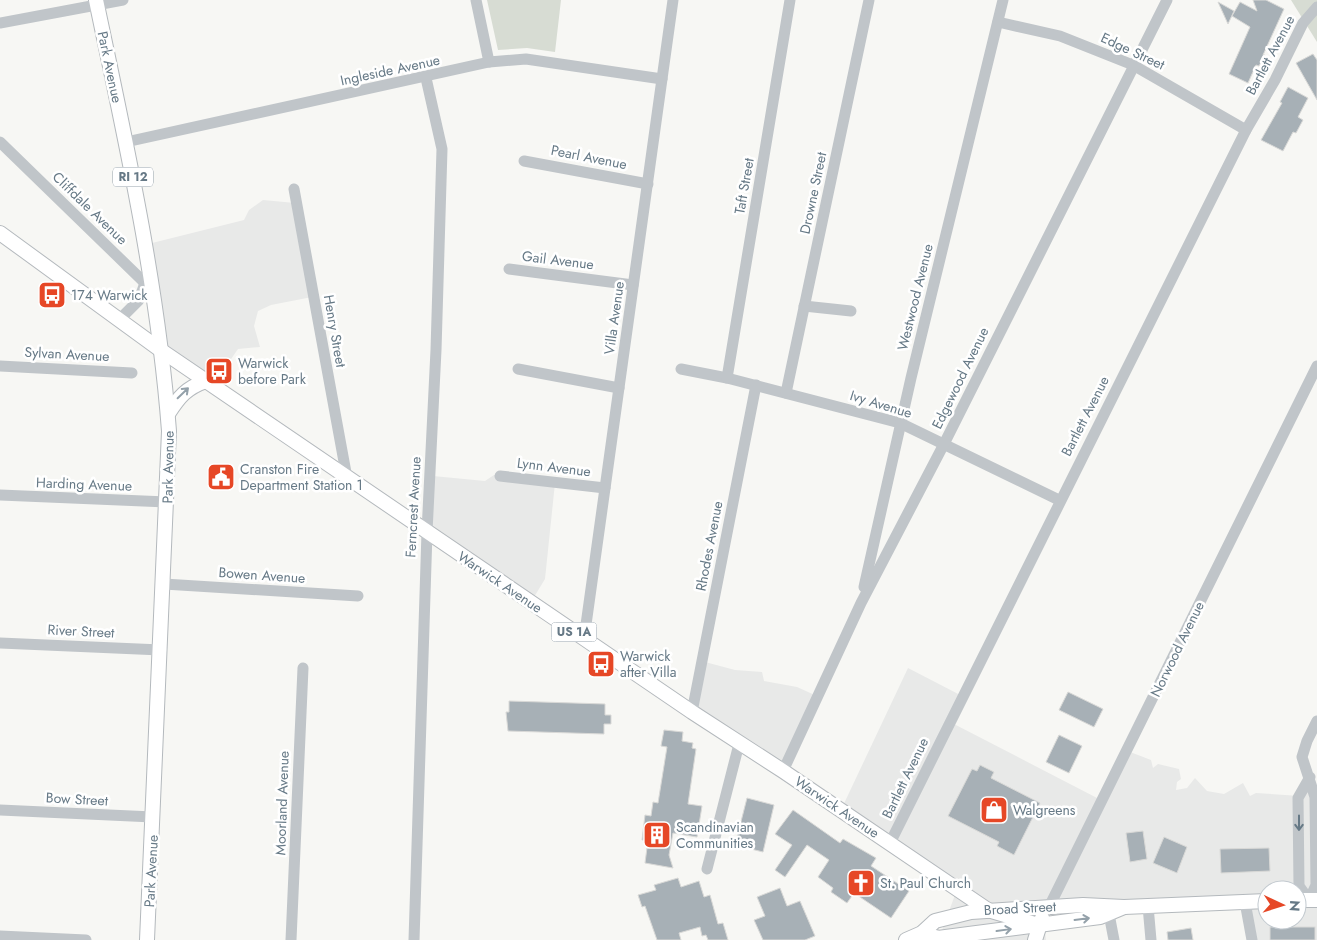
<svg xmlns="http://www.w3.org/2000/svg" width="1317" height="940" font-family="Jost,sans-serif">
<rect width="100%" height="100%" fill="#f7f7f4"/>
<!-- built -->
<g fill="#e8e9e8" fill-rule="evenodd">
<path d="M 263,200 L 295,203 L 312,297 L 271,305 L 258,311 L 254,326 L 260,347 L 238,349 L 213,385 L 163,353 L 148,244 L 244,220 L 249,210 Z"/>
<path d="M 494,475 L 555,483 L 545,579 L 531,602 L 429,534 L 433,476 L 485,481 Z"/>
<path d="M 705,662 L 735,670 L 762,672 L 764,681 L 797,687 L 817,696 L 782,769 L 694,705 Z"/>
<path d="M 908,668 L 964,697 L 952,723 L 1099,799 L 1125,750 L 1151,760 L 1153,768 L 1158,764 L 1179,769 L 1181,779 L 1177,782 L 1176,790 L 1187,788 L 1195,778 L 1207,791 L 1224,794 L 1243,783 L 1250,796 L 1256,793 L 1300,796 L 1309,782 L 1317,828 L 1317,940 L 1248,940 L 1242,906 L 1043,914 L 1046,940 L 928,940 L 940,936 L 956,892 L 840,812 ZM 1267,890 L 1297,890 L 1297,920 L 1267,920 Z"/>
</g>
<!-- green -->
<g fill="#d7dcd3">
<path d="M 487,0 L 561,0 L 555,52 L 527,48 L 498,50 Z"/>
<path d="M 1291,0 L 1317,0 L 1317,42 Z"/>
</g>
<!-- building -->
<g fill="#a7b0b6" stroke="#d9d9d7">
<path d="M 1253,0 L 1266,0 L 1284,9 L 1263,55 L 1265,55 L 1259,66 L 1256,65 L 1248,83 L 1229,74 L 1250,27 L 1232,16 L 1240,2 L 1257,11 Z"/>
<path d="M 1218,2 L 1234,11 L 1228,24 Z"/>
<path d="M 1313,54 L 1317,60 L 1317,100 L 1296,63 Z"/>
<path d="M 1288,87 L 1308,98 L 1298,117 L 1303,120 L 1296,133 L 1293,132 L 1283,151 L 1261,140 L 1282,103 L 1280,102 Z"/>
<path d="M 1068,692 L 1103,709 L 1094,727 L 1059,710 Z"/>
<path d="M 509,701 L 605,704 L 605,715 L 611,715 L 611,724 L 604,724 L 604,734 L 508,731 L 506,712 L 509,712 Z"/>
<path d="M 664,730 L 683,732 L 682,741 L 693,743 L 692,748 L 696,749 L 688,804 L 702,806 L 697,837 L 673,833 L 669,855 L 673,868 L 645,863 L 648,840 L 642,840 L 645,815 L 651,816 L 653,802 L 658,803 L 667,747 L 661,746 Z"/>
<path d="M 1059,735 L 1082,746 L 1069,773 L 1046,762 Z"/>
<path d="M 980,765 L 994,772 L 991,778 L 1040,803 L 1014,855 L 997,846 L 999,842 L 948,816 L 972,769 L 977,771 Z"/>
<path d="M 747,798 L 774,805 L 763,852 L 735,845 Z"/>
<path d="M 793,810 L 840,843 L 843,839 L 876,858 L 871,866 L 909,891 L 891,918 L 854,893 L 847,903 L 831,892 L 833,888 L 818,877 L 829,860 L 807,845 L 785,877 L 775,870 L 792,845 L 775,834 Z"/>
<path d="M 1143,831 L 1147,859 L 1130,862 L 1126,833 Z"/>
<path d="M 1164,837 L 1187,847 L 1177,873 L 1153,863 Z"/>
<path d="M 1269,848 L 1270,871 L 1221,873 L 1220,849 Z"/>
<path d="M 678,878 L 681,887 L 699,881 L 704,897 L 710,895 L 718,924 L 723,923 L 728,940 L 708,940 L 706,935 L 702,936 L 700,927 L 679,933 L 681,940 L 657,940 L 645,906 L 642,907 L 638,895 L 656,890 L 654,885 Z"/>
<path d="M 780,888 L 787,906 L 800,901 L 815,936 L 805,940 L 763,940 L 754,920 L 765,916 L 757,897 Z"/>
<rect x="1270" y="927" width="45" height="13"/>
<path d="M 1191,928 L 1193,940 L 1168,940 L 1167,932 Z"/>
</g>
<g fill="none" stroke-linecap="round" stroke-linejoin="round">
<defs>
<g id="major">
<path d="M 96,0 C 126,143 158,285 169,431 L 147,940"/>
<path d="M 0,233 L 162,351 L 692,712 L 783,771 L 988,910 L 1038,925"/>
<path d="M 168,414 C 179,397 186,388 206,381"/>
<path d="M 1297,900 L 1317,900"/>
<path d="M 922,933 L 938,938 L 1100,917 L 1124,907"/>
<path d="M 906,940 L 922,933 L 935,921 L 971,912 L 1083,905 L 1124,907 L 1267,901"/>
<path d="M 1035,940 L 1042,918"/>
</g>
</defs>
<!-- major casing -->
<use href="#major" stroke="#b4b9bd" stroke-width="16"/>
<!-- minor -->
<g stroke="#c0c5c9" stroke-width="11">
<path d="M 476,0 L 489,62"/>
<path d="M 998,22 L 1060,36 L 1133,65 L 1246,130"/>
<path d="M 0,23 L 123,0"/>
<path d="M 0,142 L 145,283"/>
<path d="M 126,142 L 489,62 L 526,59 L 662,79"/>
<path d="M 524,161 L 648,184"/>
<path d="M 294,189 L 347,478"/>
<path d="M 509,269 L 633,285"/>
<path d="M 804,306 L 851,311"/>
<path d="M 120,319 L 139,300 L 147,277"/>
<path d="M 0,366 L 132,373"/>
<path d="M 518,369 L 619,388"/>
<path d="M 681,369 L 727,378 L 900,423 L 1059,500"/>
<path d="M 727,378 L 790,0"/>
<path d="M 786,393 L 869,0"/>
<path d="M 500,476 L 605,488"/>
<path d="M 0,495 L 167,502"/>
<path d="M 164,584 L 358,596"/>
<path d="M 864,587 L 911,378 L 1003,0"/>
<path d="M 584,639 L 673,0"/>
<path d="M 0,643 L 161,650"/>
<path d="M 692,712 L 756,385"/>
<path d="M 783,771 L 861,603 L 944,444 L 1167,0"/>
<path d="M 1310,777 L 1298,798 L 1299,886 L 1309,900 L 1316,885 L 1315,797 L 1302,757 L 1307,741 L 1317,721"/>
<path d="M 0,810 L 153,817"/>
<path d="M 890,843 L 1246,130 L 1275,80 L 1303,23 L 1317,7"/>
<path d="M 707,869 L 739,744"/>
<path d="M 1245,902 L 1252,940"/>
<path d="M 1148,906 L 1151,940"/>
<path d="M 1049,907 L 1317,366"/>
<path d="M 1109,914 L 1114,940"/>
<path d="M 0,936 L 86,940"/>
<path d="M 291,940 L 303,668"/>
<path d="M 414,940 L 427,532 L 436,350 L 442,149 L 426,78"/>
</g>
<!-- major -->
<use href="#major" stroke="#fff" stroke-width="14"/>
</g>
<!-- one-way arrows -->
<defs><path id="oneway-shaft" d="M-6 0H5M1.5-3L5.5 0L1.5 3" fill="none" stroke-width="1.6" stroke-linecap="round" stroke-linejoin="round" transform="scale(1.25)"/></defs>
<g stroke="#94a1aa">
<use href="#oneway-shaft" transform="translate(183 393) rotate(-44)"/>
<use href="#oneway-shaft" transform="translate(1082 919) rotate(-7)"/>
<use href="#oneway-shaft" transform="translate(1004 930) rotate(-8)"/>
</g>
<use stroke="#667986" href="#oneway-shaft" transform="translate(1299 823) rotate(90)"/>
<!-- icons -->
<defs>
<symbol id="bus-square" viewBox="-11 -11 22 22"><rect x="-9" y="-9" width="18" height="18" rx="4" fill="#e64726" stroke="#fff"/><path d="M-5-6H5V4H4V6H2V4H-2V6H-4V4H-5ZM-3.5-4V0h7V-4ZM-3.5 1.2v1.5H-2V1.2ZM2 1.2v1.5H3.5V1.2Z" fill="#fff"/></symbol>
<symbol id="civic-square" viewBox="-11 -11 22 22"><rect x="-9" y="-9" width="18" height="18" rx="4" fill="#e64726" stroke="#fff"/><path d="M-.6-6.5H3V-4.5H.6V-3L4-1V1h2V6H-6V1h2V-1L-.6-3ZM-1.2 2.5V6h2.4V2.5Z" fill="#fff"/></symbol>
<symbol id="shop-square" viewBox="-11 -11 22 22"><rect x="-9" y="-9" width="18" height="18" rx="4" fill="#e64726" stroke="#fff"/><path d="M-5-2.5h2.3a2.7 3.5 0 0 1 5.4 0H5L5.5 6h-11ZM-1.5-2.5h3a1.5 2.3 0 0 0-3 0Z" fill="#fff"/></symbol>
<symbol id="building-square" viewBox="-11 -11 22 22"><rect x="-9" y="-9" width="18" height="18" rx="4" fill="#e64726" stroke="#fff"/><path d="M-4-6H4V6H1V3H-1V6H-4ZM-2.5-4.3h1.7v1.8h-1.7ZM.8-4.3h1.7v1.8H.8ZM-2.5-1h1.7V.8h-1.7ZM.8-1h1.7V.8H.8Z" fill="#fff"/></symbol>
<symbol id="church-square" viewBox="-11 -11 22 22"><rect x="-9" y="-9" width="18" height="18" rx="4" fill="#e64726" stroke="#fff"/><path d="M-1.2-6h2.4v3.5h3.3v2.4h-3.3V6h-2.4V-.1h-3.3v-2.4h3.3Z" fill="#fff"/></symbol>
</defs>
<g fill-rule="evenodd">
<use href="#bus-square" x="36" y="279" width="32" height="32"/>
<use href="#bus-square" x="203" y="355" width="32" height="32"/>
<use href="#civic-square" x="205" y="461" width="32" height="32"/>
<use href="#bus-square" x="585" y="648" width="32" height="32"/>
<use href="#shop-square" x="978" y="794" width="32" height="32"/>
<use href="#building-square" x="641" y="819" width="32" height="32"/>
<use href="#church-square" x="845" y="867" width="32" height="32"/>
</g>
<g text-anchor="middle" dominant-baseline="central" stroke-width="5" stroke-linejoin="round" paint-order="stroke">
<!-- shield labels -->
<g fill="#fff" stroke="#94a1aa" stroke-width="1">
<rect x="113" y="167.5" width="40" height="19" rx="4"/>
<rect x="551.5" y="622.5" width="45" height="19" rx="4"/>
</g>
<g font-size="12" font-weight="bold" fill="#667986">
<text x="133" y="177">RI 12</text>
<text x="574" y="632">US 1A</text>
</g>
<!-- street labels -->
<g font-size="14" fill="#667986" stroke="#fff">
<text transform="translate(1133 51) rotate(25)">Edge Street</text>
<text transform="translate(1270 55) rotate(-62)">Bartlett Avenue</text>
<text transform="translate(110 67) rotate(78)">Park Avenue</text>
<text transform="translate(390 70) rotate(-12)">Ingleside Avenue</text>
<text transform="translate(589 157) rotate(11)">Pearl Avenue</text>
<text transform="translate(744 186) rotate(-80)">Taft Street</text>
<text transform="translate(813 193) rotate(-78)">Drowne Street</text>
<text transform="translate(90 208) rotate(44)">Cliffdale Avenue</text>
<text transform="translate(558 260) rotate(7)">Gail Avenue</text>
<text transform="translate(915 297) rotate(-76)">Westwood Avenue</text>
<text transform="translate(614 318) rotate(-82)">Villa Avenue</text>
<text transform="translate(335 331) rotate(80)">Henry Street</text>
<text transform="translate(67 354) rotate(3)">Sylvan Avenue</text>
<text transform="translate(960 378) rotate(-64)">Edgewood Avenue</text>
<text transform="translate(881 404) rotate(17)">Ivy Avenue</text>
<text transform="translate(1085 416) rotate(-63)">Bartlett Avenue</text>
<text transform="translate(168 467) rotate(-89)">Park Avenue</text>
<text transform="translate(554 467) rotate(7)">Lynn Avenue</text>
<text transform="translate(84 484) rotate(2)">Harding Avenue</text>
<text transform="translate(413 507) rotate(-87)">Ferncrest Avenue</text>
<text transform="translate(709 546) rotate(-79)">Rhodes Avenue</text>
<text transform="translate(262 575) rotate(4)">Bowen Avenue</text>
<text transform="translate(500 582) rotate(34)">Warwick Avenue</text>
<text transform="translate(81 631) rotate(3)">River Street</text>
<text transform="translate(1177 649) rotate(-64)">Norwood Avenue</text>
<text transform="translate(905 778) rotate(-64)">Bartlett Avenue</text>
<text transform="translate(77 799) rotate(3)">Bow Street</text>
<text transform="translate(282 803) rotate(-88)">Moorland Avenue</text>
<text transform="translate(837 807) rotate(34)">Warwick Avenue</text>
<text transform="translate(151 871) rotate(-87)">Park Avenue</text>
<text transform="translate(1020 908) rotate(-3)">Broad Street</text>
</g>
<!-- poi labels -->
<g font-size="14" fill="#667986" stroke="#fff" text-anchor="start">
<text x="71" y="295">174 Warwick</text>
<text x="238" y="363">Warwick<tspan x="238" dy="16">before Park</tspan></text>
<text x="240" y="469">Cranston Fire<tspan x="240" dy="16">Department Station 1</tspan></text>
<text x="620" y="656">Warwick<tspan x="620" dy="16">after Villa</tspan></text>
<text x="1013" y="810">Walgreens</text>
<text x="676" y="827">Scandinavian<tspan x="676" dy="16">Communities</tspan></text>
<text x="880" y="883">St. Paul Church</text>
</g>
</g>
<!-- north arrow -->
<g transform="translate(1282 905) rotate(94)"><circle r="24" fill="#ffffff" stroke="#c2c9cf"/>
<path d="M0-4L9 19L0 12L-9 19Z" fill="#e64726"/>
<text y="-8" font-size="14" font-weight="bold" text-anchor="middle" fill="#667986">N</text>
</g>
</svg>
